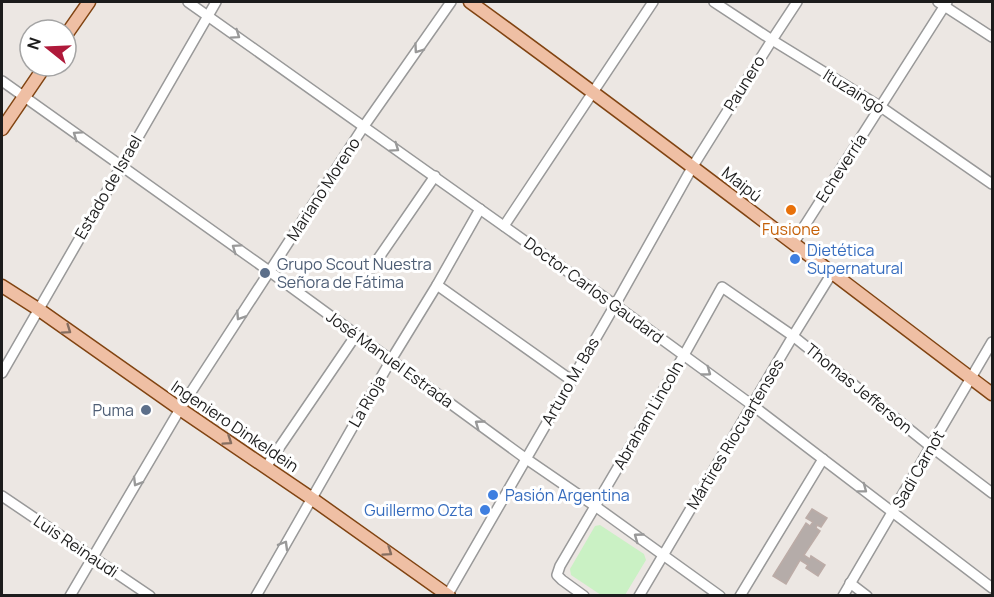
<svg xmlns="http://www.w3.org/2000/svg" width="994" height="597" font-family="Manrope,sans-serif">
<rect width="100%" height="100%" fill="#ece7e3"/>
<!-- park -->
<path fill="#caf1c4" d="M 600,525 L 644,554 L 646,560 L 625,595 L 601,595 L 571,575 L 570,569 L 595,526 Z"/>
<!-- building -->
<path fill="#b5aca9" stroke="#bcaca7" stroke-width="1.5" d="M 812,509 L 827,518 L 821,527 L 817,525 L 816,528 L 820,531 L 804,555 L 810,559 L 811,556 L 825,565 L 818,576 L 806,568 L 808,565 L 800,560 L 786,584 L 773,576 L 806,523 L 810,526 L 813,522 L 806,518 Z"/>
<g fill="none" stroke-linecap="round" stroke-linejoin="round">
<defs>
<g id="minor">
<path d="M 188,2 L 615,305 L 752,405 L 992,588"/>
<path d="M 714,2 L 772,40 L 881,107 L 992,184"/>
<path d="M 938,2 L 992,37"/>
<path d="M 2,81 L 269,271 L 525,458 L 595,506 L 720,596"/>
<path d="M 504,226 L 653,2"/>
<path d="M 793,244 L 947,2"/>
<path d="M 371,269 L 435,176"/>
<path d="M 437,285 L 571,380"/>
<path d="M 2,373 L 216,2"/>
<path d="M 266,467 L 356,335"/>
<path d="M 2,496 L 150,596"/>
<path d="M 850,583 L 867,596"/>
<path d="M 70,596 L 180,409 L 364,126 L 451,2"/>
<path d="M 256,596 L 391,360 L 437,285 L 480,209"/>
<path d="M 447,596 L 615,305 L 693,166 L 772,40 L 797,2"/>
<path d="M 584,596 L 562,580 L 557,575 L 560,566 L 684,355 L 722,287 L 793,336 L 930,446 L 992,493"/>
<path d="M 639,596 L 793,336 L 832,273"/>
<path d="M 740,596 L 823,459"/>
<path d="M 843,596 L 992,342"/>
</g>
<g id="major">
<path d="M 470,2 C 647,130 818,263 992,394"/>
<path d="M 66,35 L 89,2"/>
<path d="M 2,129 L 45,66"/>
<path d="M 2,286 L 38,309 L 180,409 L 311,498 L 449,596"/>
</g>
</defs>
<!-- minor casing -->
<use href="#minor" stroke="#999" stroke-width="12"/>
<!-- major casing -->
<use href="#major" stroke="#814412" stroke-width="15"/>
<!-- minor -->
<use href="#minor" stroke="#fff" stroke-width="9"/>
<!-- major -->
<use href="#major" stroke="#efbfa4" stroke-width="12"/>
</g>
<!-- one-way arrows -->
<defs><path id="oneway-chevron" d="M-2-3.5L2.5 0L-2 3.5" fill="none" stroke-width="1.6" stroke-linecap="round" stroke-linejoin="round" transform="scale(1.5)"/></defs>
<g stroke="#999">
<use href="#oneway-chevron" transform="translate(236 35) rotate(35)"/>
<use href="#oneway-chevron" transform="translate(418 49) rotate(125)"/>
<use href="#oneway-chevron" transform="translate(77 135) rotate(-145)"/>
<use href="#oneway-chevron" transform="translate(395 148) rotate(35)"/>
<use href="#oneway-chevron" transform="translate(236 248) rotate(-145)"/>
<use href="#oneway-chevron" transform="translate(240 316) rotate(123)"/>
<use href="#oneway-chevron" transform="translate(707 372) rotate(36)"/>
<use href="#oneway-chevron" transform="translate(479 424) rotate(-144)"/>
<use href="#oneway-chevron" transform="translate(137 482) rotate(121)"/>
<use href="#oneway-chevron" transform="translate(863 489) rotate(37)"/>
<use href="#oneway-chevron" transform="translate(638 537) rotate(-144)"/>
<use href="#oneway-chevron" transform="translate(284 545) rotate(-60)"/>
</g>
<g stroke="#866e60">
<use href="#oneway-chevron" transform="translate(67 330) rotate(35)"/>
<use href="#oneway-chevron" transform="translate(228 441) rotate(34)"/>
<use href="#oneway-chevron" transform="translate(388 552) rotate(35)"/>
</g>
<!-- markers -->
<circle fill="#e8710a" stroke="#fff" stroke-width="2" cx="791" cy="210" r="6"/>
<g fill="#3f7fe0" stroke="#fff" stroke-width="2">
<circle cx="795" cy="259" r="6"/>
<circle cx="493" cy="495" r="6"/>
<circle cx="485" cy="510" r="6"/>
</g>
<g fill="#5c6f8a" stroke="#fff" stroke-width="2">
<circle cx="265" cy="273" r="6"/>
<circle cx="146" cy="410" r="6"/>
</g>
<g text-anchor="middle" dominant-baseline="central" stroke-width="6" stroke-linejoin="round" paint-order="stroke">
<!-- street labels -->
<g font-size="16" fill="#1c1c1c" stroke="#fff">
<text transform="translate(744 83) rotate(-58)">Paunero</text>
<text transform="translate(854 91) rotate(32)">Ituzaingó</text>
<text transform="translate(841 168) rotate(-57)">Echeverría</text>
<text transform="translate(742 184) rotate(38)">Maipú</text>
<text transform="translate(108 187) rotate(-60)">Estado de Israel</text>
<text transform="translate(323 189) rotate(-57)">Mariano Moreno</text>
<text transform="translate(594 290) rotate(36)">Doctor Carlos Gaudard</text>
<text transform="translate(390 359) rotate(36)">José Manuel Estrada</text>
<text transform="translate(570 381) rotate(-60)">Arturo M. Bas</text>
<text transform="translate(859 388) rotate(39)">Thomas Jefferson</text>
<text transform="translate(367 401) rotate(-60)">La Rioja</text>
<text transform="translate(648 415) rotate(-60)">Abraham Lincoln</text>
<text transform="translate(235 426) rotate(34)">Ingeniero Dinkeldein</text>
<text transform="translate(735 434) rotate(-59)">Mártires Riocuartenses</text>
<text transform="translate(918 469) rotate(-60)">Sadi Carnot</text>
<text transform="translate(76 546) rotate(34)">Luis Reinaudi</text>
</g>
<!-- food labels -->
<g font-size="16" fill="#c56008" stroke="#fff">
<text x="791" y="229">Fusione</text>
</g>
<!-- shop labels -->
<g font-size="16" fill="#366cbe" stroke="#fff" text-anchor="start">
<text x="807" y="250">Dietética<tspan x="807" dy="18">Supernatural</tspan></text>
<text x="505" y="495">Pasión Argentina</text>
<text x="473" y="510" text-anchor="end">Guillermo Ozta</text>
</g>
<!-- service labels -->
<g font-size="16" fill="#4e5e75" stroke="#fff" text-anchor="start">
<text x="277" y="264">Grupo Scout Nuestra<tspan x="277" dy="18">Señora de Fátima</tspan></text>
<text x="134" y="410" text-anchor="end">Puma</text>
</g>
</g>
<!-- border -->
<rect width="994" height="597" fill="none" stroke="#1c1c1c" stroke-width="6"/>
<!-- north arrow -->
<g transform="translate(48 48) rotate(288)"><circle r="28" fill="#ffffff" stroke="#a4a4a4" stroke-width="1.5"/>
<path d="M0-4.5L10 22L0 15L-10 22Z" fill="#af193a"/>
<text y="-9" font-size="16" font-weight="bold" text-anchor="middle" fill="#1c1c1c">N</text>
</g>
</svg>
